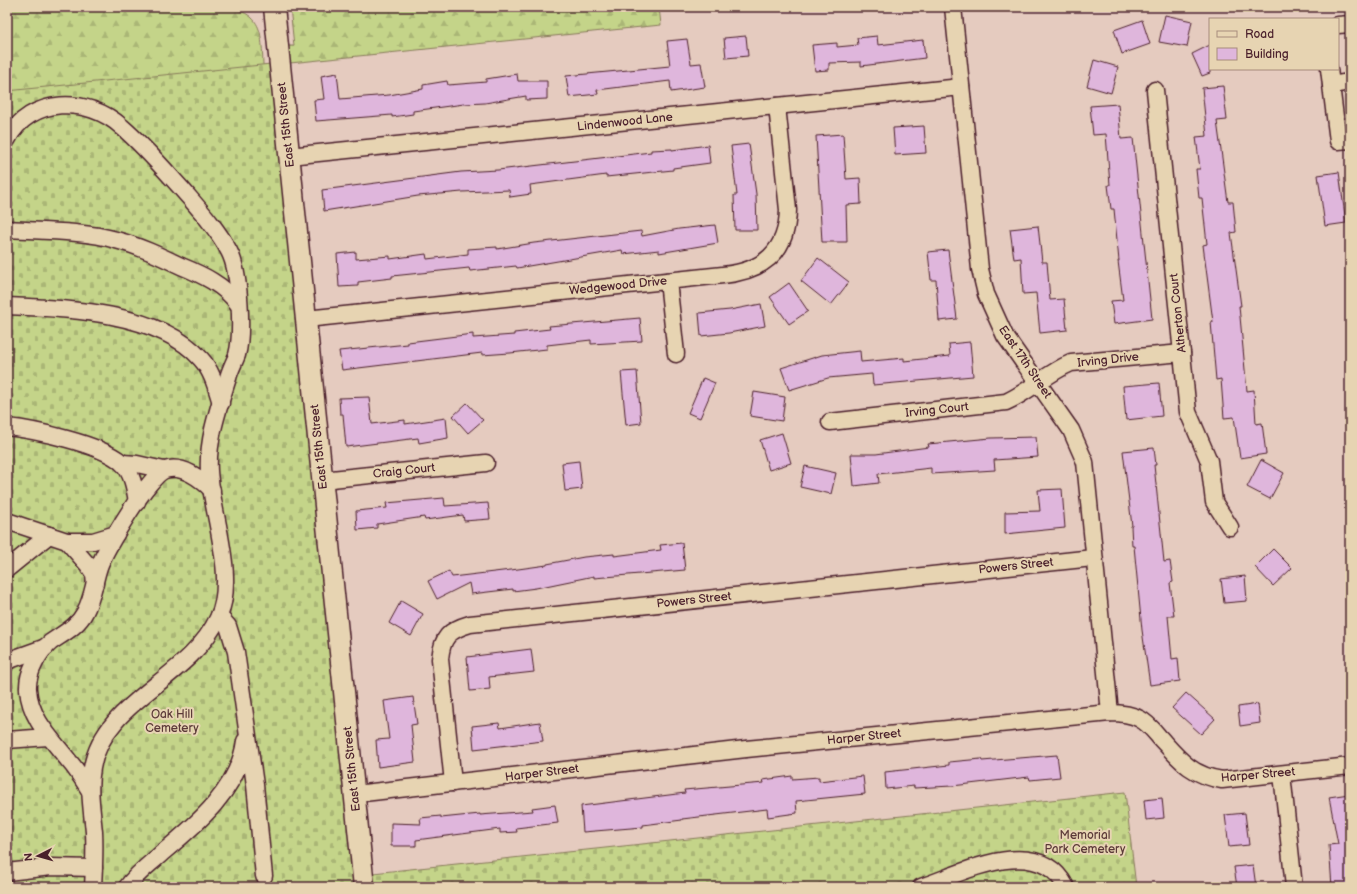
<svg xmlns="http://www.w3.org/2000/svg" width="1357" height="894" font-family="'Balsamiq Sans',sans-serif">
<defs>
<pattern id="forest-firs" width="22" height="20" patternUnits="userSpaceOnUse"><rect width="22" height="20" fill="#c4d489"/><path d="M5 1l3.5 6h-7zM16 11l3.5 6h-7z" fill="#aab676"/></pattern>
<pattern id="cemetery-stones" width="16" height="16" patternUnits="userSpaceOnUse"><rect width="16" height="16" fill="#c4d489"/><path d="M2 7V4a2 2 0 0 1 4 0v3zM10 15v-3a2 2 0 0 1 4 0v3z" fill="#aab676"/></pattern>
</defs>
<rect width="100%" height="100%" fill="#e5cbbf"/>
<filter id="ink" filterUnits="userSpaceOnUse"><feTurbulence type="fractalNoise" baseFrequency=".025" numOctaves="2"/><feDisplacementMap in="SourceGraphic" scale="8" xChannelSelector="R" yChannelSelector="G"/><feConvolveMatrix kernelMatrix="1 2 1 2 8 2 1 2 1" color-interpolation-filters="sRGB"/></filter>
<g filter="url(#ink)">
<!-- forest -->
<g fill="url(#forest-firs)" stroke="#877a5a">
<path d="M 7,7 L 217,7 C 269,10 260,36 264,78 L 7,107 Z"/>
<path d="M 290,7 L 659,7 L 661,25 L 290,63 L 288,46 L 294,46 Z"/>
</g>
<!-- cemetery -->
<g fill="url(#cemetery-stones)" stroke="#877a5a">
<path d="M 271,64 L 356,887 L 7,887 L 7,91 Z"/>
<path d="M 1125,792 L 1136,887 L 374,887 L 373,873 Z"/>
</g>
<!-- building -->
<g fill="#dfb6dc" stroke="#4a1f2b">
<path d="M 1165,15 L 1192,21 L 1187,47 L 1159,42 Z"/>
<path d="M 1142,20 L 1150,44 L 1122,54 L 1114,30 Z"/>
<path d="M 746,36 L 748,56 L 726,58 L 724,38 Z"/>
<path d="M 877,36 L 878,45 L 923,40 L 925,58 L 861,66 L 861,62 L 829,63 L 829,70 L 815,71 L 812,45 L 837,43 L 837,47 L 858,45 L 857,38 Z"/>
<path d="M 687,39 L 691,64 L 701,63 L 705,87 L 671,92 L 670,81 L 597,90 L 598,94 L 569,97 L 566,76 L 670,66 L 667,41 Z"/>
<path d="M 1210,45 L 1210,73 L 1202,76 L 1192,54 Z"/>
<path d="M 1094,60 L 1118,67 L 1111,93 L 1087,86 Z"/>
<path d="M 337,73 L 340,99 L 389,95 L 423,89 L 423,85 L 447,81 L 448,85 L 486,82 L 486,79 L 517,74 L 518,81 L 547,81 L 547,99 L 526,100 L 526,96 L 485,103 L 464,104 L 413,111 L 413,114 L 392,117 L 392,115 L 316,121 L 314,100 L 324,99 L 321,76 Z"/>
<path d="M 1223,86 L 1227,120 L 1217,121 L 1228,202 L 1233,202 L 1236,232 L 1231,233 L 1241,306 L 1239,306 L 1247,391 L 1254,390 L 1256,424 L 1262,423 L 1266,454 L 1240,458 L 1234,417 L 1224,418 L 1221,379 L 1216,380 L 1211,322 L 1213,322 L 1203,245 L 1207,244 L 1202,198 L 1199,198 L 1196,169 L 1200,169 L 1196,137 L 1207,136 L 1202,88 Z"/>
<path d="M 1118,104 L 1121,139 L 1133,138 L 1152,319 L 1114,324 L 1111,301 L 1123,300 L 1118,261 L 1119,261 L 1114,209 L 1111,209 L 1108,185 L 1110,185 L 1106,134 L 1093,135 L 1090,106 Z"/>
<path d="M 924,126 L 926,153 L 895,155 L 893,128 Z"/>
<path d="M 843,134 L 846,179 L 860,178 L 861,204 L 846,205 L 847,242 L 822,242 L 816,136 Z"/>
<path d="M 749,144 L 756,194 L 757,230 L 735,230 L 734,195 L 737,195 L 731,146 Z"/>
<path d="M 708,145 L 710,163 L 673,168 L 673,170 L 606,177 L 606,175 L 530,185 L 531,194 L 510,197 L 509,190 L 462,192 L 418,196 L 324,211 L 322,190 L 461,172 L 498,170 L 651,152 L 651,150 L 672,149 L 672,150 Z"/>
<path d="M 1339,172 L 1346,223 L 1325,226 L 1318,175 Z"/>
<path d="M 715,225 L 718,243 L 659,253 L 659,250 L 623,254 L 622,250 L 517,268 L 516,266 L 470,271 L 469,268 L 392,276 L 392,278 L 358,282 L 358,286 L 339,287 L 337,254 L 356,252 L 356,259 L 390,256 L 390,259 L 426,254 L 427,259 L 468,254 L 468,249 L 497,247 L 497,249 L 534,243 L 641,231 L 642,236 L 679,229 Z"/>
<path d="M 1038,226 L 1042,262 L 1047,262 L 1050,300 L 1064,299 L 1067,330 L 1040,333 L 1036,293 L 1023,294 L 1021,258 L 1014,259 L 1010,229 Z"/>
<path d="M 948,250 L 957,319 L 939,321 L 936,280 L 931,280 L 928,252 Z"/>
<path d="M 818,258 L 849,282 L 831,305 L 801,281 Z"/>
<path d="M 789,283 L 808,311 L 789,324 L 770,297 Z"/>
<path d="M 761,304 L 765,326 L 729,333 L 701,336 L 699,313 L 730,310 Z"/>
<path d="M 640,318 L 642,341 L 591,344 L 591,340 L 547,345 L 547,349 L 510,353 L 482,355 L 482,353 L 342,370 L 339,351 L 408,344 L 408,342 L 473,334 L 473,338 L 514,335 L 514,333 L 550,329 L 549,326 Z"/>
<path d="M 970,342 L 973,376 L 873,385 L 872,374 L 828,378 L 789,390 L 781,368 L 822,355 L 860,351 L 861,362 L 904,358 L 904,361 L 950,356 L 949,344 Z"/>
<path d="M 637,371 L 641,423 L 626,425 L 621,372 Z"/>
<path d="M 703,378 L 715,383 L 700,418 L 688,413 Z"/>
<path d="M 1159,383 L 1162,416 L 1126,420 L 1123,386 Z"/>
<path d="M 754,392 L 785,397 L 782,421 L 750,416 Z"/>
<path d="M 369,397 L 372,424 L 405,420 L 405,424 L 446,418 L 448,438 L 419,443 L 418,438 L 346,447 L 343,414 L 340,414 L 339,398 Z"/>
<path d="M 467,403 L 483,420 L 468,433 L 453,416 Z"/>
<path d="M 782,433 L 791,463 L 769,470 L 760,440 Z"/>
<path d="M 1036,437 L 1038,457 L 994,460 L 995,470 L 931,474 L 931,468 L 878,474 L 879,483 L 854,486 L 851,454 L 876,454 L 929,447 L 928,444 L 991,438 Z"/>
<path d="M 1154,448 L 1156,465 L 1154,465 L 1164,562 L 1170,561 L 1173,582 L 1170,583 L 1174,616 L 1168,616 L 1172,659 L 1178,658 L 1180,681 L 1150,685 L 1142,630 L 1134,546 L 1132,546 L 1131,526 L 1132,526 L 1123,451 Z"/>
<path d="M 1261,460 L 1284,473 L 1270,499 L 1247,487 Z"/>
<path d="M 579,461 L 582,489 L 565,491 L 562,463 Z"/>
<path d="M 805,466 L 836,473 L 831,494 L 800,487 Z"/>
<path d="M 1062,489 L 1065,528 L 1005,534 L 1005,512 L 1040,511 L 1038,490 Z"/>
<path d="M 444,498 L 445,506 L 488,503 L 490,519 L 464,521 L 463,515 L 425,520 L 424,517 L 377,524 L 377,528 L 357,530 L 356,511 L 387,508 L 386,503 Z"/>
<path d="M 682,543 L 685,570 L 594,578 L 594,576 L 536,588 L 513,591 L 513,589 L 471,594 L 469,583 L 437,599 L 428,581 L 449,571 L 452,577 L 511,570 L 547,565 L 547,564 L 584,557 L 614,554 L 614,556 L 661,550 L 660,545 Z"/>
<path d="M 1273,549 L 1292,568 L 1273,586 L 1255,567 Z"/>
<path d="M 1245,576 L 1247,601 L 1224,603 L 1221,579 Z"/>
<path d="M 401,601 L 423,614 L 411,636 L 389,623 Z"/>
<path d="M 531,649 L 534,672 L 489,677 L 490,689 L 470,691 L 467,657 Z"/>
<path d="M 1186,693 L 1215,719 L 1201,734 L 1172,708 Z"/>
<path d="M 413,697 L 417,724 L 411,725 L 415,762 L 378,767 L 376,740 L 389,739 L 384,701 Z"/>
<path d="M 1258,704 L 1260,723 L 1240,726 L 1238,707 Z"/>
<path d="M 540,722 L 543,741 L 474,749 L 472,726 L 499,723 L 500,728 Z"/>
<path d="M 1057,755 L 1060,777 L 1030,780 L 1029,777 L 952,786 L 914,788 L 914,786 L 886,789 L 885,772 L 949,765 L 949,762 L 981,759 L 982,761 Z"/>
<path d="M 792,776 L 792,779 L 819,777 L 819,781 L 863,776 L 865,794 L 796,801 L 797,813 L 768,817 L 767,809 L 682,819 L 682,820 L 643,825 L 643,827 L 583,832 L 581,806 L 685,793 L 684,790 L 764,783 L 763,780 Z"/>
<path d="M 1349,794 L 1350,887 L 1332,887 L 1329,845 L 1338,844 L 1329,797 Z"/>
<path d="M 1162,798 L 1164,818 L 1146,820 L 1144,800 Z"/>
<path d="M 555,805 L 558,823 L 516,828 L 517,832 L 500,833 L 500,829 L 416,840 L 416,846 L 391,846 L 391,823 L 421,824 L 420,818 L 441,816 L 441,818 L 480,814 L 480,815 L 533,811 L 532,808 Z"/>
<path d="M 1245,813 L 1249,845 L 1229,847 L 1225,815 Z"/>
<path d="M 1253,865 L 1256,887 L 1237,887 L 1234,867 Z"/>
</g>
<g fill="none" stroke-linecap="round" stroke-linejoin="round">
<defs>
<g id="minor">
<path d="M 953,7 L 980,269 L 986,294 L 1005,336 L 1071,430 L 1085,462 L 1110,713"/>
<path d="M 1338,25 L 1350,24"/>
<path d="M 1329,69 L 1338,141 L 1350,140"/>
<path d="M 1331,85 L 1350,82"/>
<path d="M 1155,90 L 1188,412 L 1209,461 L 1214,502 L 1230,527"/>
<path d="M 7,140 C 30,96 88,96 122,127 C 144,146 162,167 181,188 C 198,208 217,228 229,251 C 240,271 243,333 237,355 C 234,363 230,370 228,378 C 219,407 207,440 209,471 C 212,515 237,578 218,618 C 189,680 104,700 92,768 C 88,789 92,810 94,832 C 95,850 94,869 93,887"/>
<path d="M 289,156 L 961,87"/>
<path d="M 7,229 C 39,231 86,231 116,240 C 139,246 160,256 181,266 C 203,275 224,285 238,304"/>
<path d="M 668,281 L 676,354"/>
<path d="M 7,306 C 66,308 160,312 201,359 C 212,371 216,387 221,403"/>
<path d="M 306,319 L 723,275 C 763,271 787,252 788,210 L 777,106"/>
<path d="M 830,422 L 1006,402 C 1029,392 1047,373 1071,363 L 1182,353"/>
<path d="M 7,427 C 35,430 100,444 121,462 C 132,471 135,489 137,502"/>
<path d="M 123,463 L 137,464 L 164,470"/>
<path d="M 322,480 L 486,463"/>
<path d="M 7,521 L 67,541 L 88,565 L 94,574 L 95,584"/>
<path d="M 67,541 L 93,541 L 116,534"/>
<path d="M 7,569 L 49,535"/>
<path d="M 219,616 L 228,626 L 236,652 L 255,785 L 264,876"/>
<path d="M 7,661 L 46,647"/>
<path d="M 7,740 L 48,737"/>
<path d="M 1282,774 L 1294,887"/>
<path d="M 453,783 L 440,659 C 442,637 449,630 470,624 L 1093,558"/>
<path d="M 90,791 C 83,780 77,770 69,761 C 52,739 30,719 28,689 C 27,673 39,651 51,642 C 64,633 78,626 85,612 C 93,597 94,582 99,567 C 105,549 149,475 165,470 C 182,464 201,479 212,490"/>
<path d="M 355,794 L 746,749 L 1110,713 C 1120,713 1131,714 1140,719 C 1148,723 1154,731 1160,738 C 1180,760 1191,775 1222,780 L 1350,766"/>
<path d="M 7,872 L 51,867 L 94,868"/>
<path d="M 127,887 C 137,873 149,865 162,853 C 197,824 239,789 245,741"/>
<path d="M 921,887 C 963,873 1038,832 1066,887"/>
</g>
<path id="major" d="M 274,7 L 364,887"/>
</defs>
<!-- minor casing -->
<use href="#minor" stroke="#4a1f2b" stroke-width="19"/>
<!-- major casing -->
<use href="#major" stroke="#4a1f2b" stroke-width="23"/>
<!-- minor -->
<use href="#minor" stroke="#e7d4b2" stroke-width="16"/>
<!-- major -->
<use href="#major" stroke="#e7d4b2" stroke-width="20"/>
</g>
</g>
<g text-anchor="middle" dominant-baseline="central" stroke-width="4" stroke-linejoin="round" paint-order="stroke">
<!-- street labels -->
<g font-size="12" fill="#4a1f2b" stroke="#e7d4b2">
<text transform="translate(625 122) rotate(-6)">Lindenwood Lane</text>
<text transform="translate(286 125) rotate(-96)">East 15th Street</text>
<text transform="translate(618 286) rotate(-6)">Wedgewood Drive</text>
<text transform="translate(1178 313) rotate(-96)">Atherton Court</text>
<text transform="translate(1108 360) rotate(-6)">Irving Drive</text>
<text transform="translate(1025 362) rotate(56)">East 17th Street</text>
<text transform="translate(937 410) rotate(-6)">Irving Court</text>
<text transform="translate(319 447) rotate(-96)">East 15th Street</text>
<text transform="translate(404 471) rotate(-6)">Craig Court</text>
<text transform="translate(1016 566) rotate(-6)">Powers Street</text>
<text transform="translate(694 600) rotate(-6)">Powers Street</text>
<text transform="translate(864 737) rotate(-6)">Harper Street</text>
<text transform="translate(352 769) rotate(-96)">East 15th Street</text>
<text transform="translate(542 773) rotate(-7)">Harper Street</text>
<text transform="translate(1258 775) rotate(-5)">Harper Street</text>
</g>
<!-- park labels -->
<g font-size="12" fill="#5c3a39" stroke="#e7d4b2">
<text x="172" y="714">Oak Hill<tspan x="172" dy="14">Cemetery</tspan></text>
<text x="1085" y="835">Memorial<tspan x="1085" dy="14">Park Cemetery</tspan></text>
</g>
</g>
<!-- margin -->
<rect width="1357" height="894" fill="none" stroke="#e7d4b2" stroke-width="24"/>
<rect x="12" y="12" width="1333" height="870" fill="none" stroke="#4a1f2b" stroke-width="1.5" filter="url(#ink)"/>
<!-- legend -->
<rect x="1209" y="18" width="130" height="52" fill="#e7d4b2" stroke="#a88c7c"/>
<rect x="1217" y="31" width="20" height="6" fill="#e7d4b2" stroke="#a88c7c"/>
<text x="1245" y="38" font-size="12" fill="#4a1f2b">Road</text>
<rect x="1217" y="48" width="20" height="12" fill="#dfb6dc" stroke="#a88c7c"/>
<text x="1245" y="58" font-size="12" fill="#4a1f2b">Building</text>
<!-- north arrow -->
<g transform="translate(38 856) rotate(264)" stroke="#e7d4b2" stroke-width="3" paint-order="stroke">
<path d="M0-3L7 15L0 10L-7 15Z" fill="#4a1f2b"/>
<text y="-6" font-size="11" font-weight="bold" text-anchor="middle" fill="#4a1f2b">N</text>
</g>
</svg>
